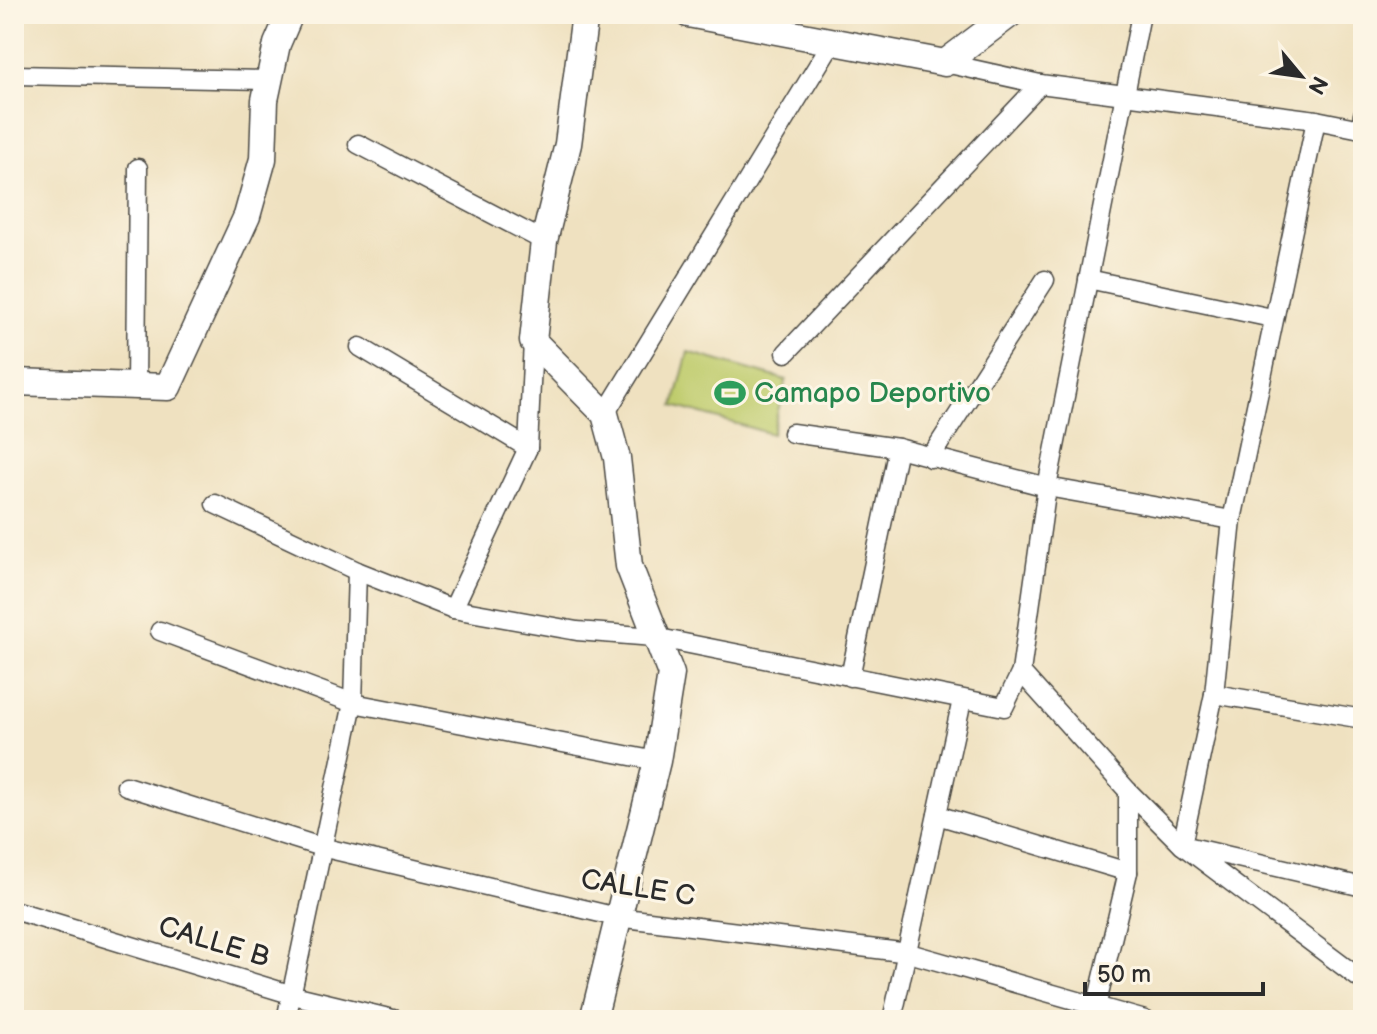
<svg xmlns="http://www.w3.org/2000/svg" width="1377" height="1034" font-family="'Balsamiq Sans',sans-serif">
<rect width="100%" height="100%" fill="#fcf5e5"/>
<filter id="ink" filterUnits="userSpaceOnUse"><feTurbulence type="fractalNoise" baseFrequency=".0125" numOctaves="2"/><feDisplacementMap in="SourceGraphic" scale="16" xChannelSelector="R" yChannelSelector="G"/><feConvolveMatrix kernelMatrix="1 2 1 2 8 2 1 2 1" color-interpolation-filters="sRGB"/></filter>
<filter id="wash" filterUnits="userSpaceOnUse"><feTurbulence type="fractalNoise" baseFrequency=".006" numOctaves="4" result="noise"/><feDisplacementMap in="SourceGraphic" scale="32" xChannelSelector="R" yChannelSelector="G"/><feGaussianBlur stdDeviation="1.8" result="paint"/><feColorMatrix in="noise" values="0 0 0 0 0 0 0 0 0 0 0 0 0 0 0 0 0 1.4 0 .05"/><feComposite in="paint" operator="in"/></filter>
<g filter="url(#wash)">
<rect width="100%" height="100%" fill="#efe1c0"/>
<!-- pitch -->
<path fill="#bfcc6d" stroke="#757c4c" stroke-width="2" d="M 688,352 L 786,380 L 772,434 L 674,406 Z"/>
</g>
<g filter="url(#ink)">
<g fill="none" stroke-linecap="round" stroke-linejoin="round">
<defs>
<g id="street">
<path d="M 1141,14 L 1047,487 L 1021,672 L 1128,791 L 1182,845 L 1363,981"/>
<path d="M 945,63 L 1040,84 L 1316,120"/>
<path d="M 14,75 L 269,80"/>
<path d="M 1363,115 L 1361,129 L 1316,120 L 1232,520 L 1214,694 L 1363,719"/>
<path d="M 358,144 L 544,241"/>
<path d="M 1088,279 L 1272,318"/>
<path d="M 360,347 L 528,448"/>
<path d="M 786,353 L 1040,84"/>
<path d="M 136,386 L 138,168"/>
<path d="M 605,414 L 834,39"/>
<path d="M 792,433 L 898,448 L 1047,487 L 1232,520"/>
<path d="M 930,458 L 1045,280"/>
<path d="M 215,504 L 357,571 L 453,609 L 528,448 L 533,341"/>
<path d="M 453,609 L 577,631 L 654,637 L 1004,707 L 1021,672"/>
<path d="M 160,631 L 353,703 L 657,761"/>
<path d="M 850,677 L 898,448"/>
<path d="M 1214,694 L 1182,845 L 1363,887"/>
<path d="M 126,786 L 321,847 L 617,917 L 909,953 L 1145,1020"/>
<path d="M 937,815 L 1128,872"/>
<path d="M 17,911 L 293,995 L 397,1020"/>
<path d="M 286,1020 L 353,703 L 357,571"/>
<path d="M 892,1020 L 962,700"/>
<path d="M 1093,1020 L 1128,872 L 1128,791"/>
</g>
<g id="secondary">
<path d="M 585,14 L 568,144 L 544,241 L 533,341 L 605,414 L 617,458 L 629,566 L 671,674 L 657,761 L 593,1020"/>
<path d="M 688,14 L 945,63 L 1010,14"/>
<path d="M 14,382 L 168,387 L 247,216 L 263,159 L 265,100 L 277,44 L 290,14"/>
</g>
</defs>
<!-- street casing -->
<use href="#street" stroke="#484641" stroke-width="21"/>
<!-- secondary casing -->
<use href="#secondary" stroke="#484641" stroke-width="29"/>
<!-- street -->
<use href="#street" stroke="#fff" stroke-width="18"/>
<!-- secondary -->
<use href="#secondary" stroke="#fff" stroke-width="26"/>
</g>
</g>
<!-- icons -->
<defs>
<symbol id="stadium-bare" viewBox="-9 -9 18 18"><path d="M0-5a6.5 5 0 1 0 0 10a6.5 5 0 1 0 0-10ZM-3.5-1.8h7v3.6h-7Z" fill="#2e9e5b" stroke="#fcf5e5" stroke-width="2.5" paint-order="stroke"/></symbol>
</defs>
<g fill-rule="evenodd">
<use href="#stadium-bare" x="708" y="371" width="44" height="44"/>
</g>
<g text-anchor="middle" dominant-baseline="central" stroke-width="6" stroke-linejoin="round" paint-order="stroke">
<!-- leisure labels -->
<g font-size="28" fill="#27864d" stroke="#fcf5e5" text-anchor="start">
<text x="754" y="393">Camapo Deportivo</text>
</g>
<!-- street labels -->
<g font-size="28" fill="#2b2b2b" stroke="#fcf5e5">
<text transform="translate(638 888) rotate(9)">CALLE C</text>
<text transform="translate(214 942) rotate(17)">CALLE B</text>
</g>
</g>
<!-- margin -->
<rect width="1377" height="1034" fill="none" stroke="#fcf5e5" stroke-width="48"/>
<!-- north arrow -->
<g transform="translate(1301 76) rotate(119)" stroke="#fcf5e5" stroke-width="6" paint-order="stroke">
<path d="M0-6L14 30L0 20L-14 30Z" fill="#2b2b2b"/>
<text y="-12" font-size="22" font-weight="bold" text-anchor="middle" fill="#2b2b2b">N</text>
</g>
<!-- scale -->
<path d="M1085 982v12h178v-12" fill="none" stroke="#2b2b2b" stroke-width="4"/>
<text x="1097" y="982" font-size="24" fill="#2b2b2b" stroke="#fcf5e5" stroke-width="6" paint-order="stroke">50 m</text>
</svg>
